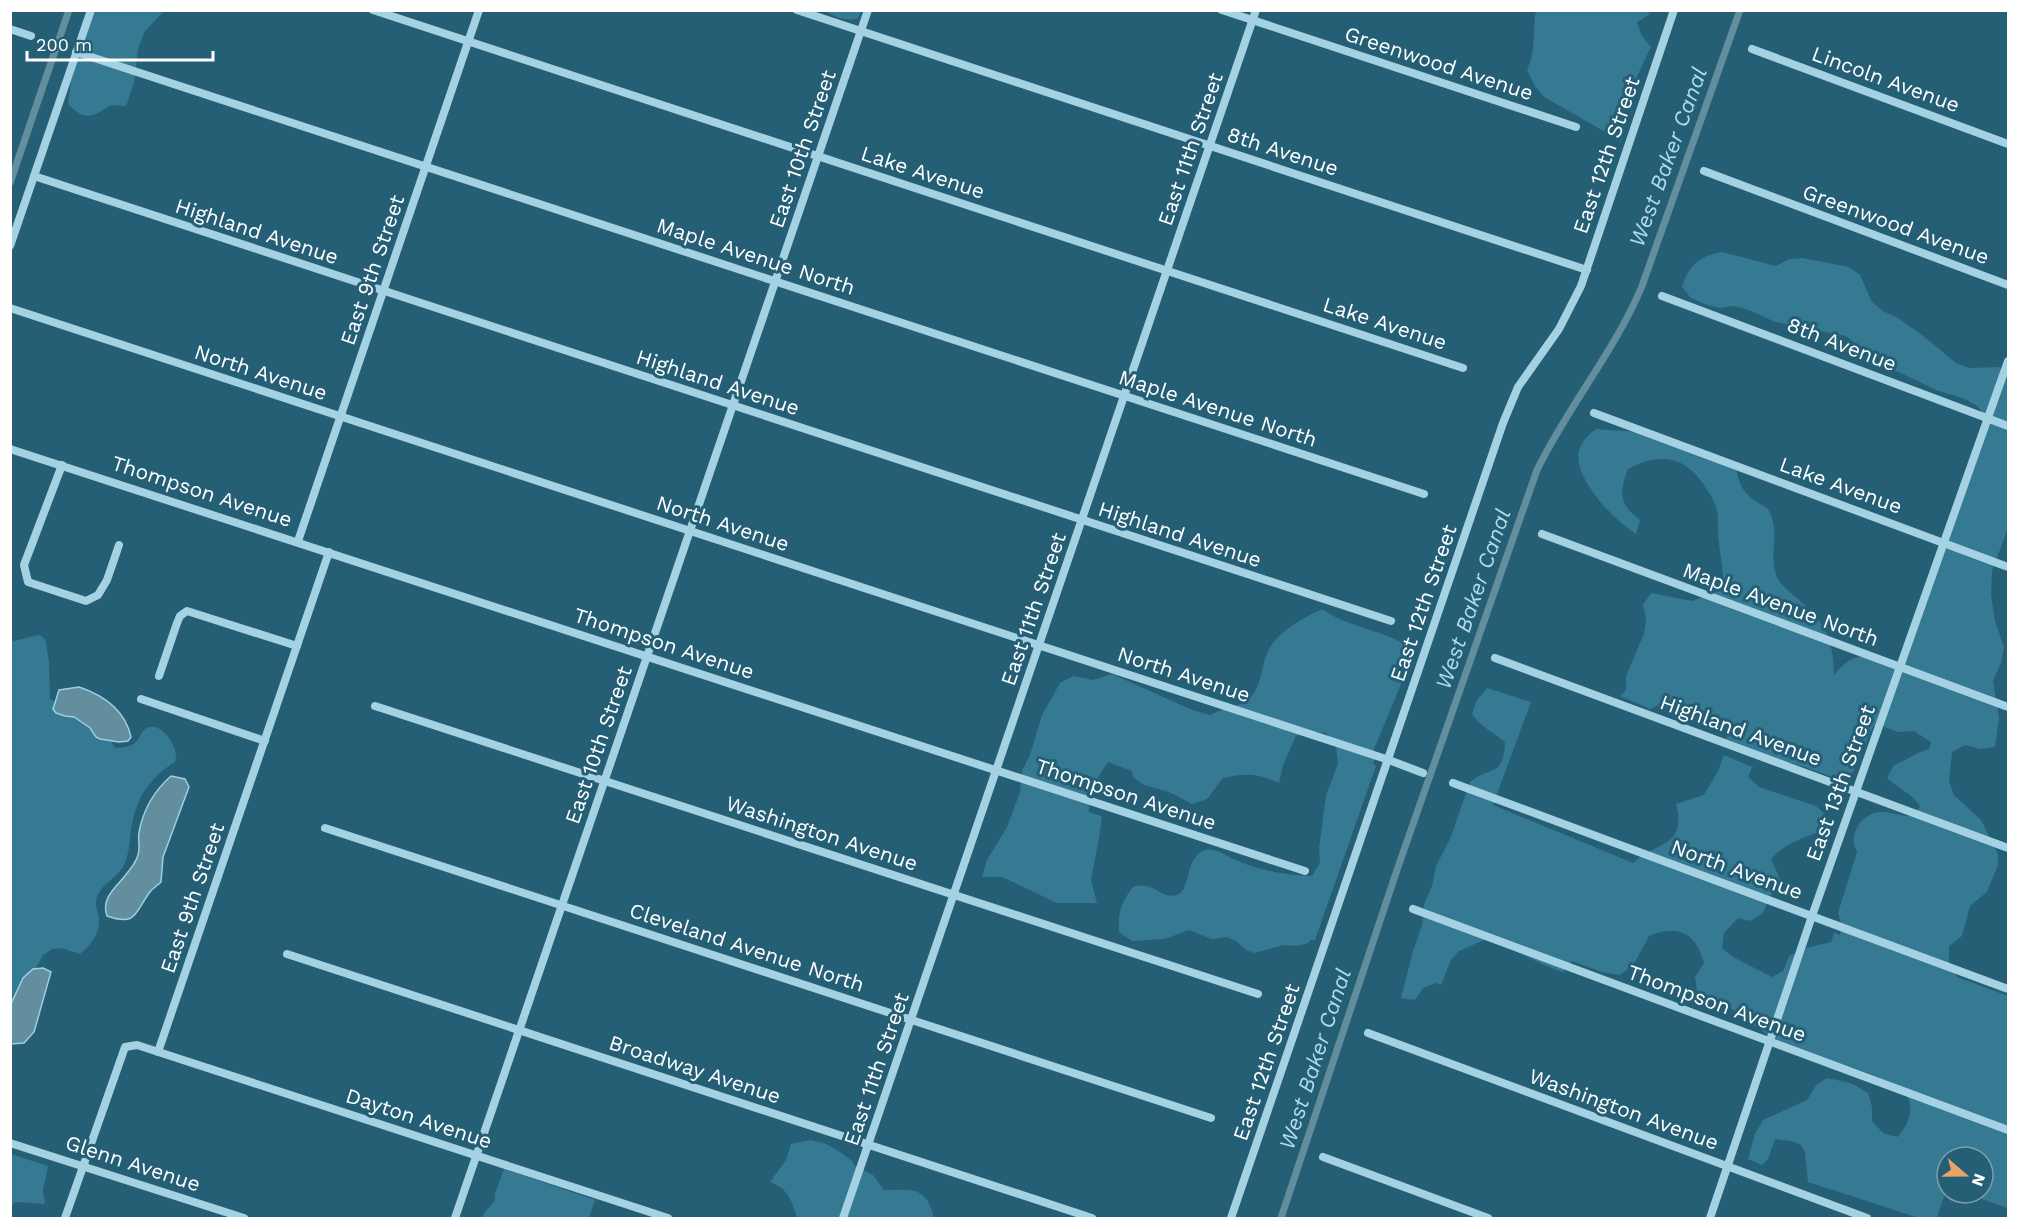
<svg xmlns="http://www.w3.org/2000/svg" width="2019" height="1229" font-family="'Work Sans',sans-serif">
<rect width="100%" height="100%" fill="#255f76"/>
<!-- green -->
<g fill="#357992">
<path d="M 94,11 L 164,11 L 145,31 L 138,48 L 134,83 L 126,106 L 111,105 C 93,116 86,123 68,104 L 72,73 Z"/>
<path d="M 826,11 L 861,11 L 858,18 C 846,22 837,18 826,11 Z"/>
<path d="M 1647,11 L 1650,14 L 1637,22 L 1642,36 L 1651,47 L 1638,74 L 1634,88 L 1626,100 L 1623,114 L 1621,141 L 1544,97 L 1535,86 L 1527,70 C 1536,51 1533,34 1535,15 L 1537,11 Z"/>
<path d="M 1722,252 L 1776,266 L 1789,259 L 1803,258 L 1848,267 L 1860,275 L 1872,302 L 1883,311 L 1898,318 L 1922,335 L 1956,363 L 1970,368 L 1999,367 L 2008,379 L 2008,528 L 1992,571 L 1991,595 L 1995,621 L 2004,647 L 2001,663 L 1993,681 L 1999,718 L 1995,747 L 1980,749 L 1965,745 L 1952,752 L 1949,781 L 1954,795 L 1981,820 L 1998,854 L 1998,865 L 1987,892 L 1970,906 L 1962,936 L 1949,946 L 1949,963 L 1957,977 L 2008,996 L 2008,1208 L 1964,1193 L 1983,1193 L 1983,1157 L 1947,1157 L 1947,1187 L 1937,1218 L 1919,1218 L 1808,1182 L 1805,1152 L 1801,1145 L 1791,1141 L 1775,1139 L 1768,1159 L 1762,1165 L 1748,1159 L 1755,1134 L 1763,1120 L 1807,1100 L 1816,1085 L 1827,1078 L 1851,1083 L 1868,1093 L 1872,1107 L 1872,1121 L 1883,1133 L 1897,1137 C 1910,1125 1917,1101 1901,1088 C 1896,1083 1886,1081 1880,1078 C 1848,1064 1812,1057 1780,1041 C 1764,1034 1740,1016 1727,1005 C 1719,999 1707,995 1697,991 L 1695,977 L 1704,963 C 1696,933 1678,924 1649,936 L 1634,964 L 1620,975 L 1602,972 L 1572,961 L 1563,972 C 1537,964 1514,949 1489,938 L 1459,951 L 1451,960 L 1441,985 L 1436,983 L 1423,988 L 1415,1000 L 1401,998 L 1413,951 L 1422,925 L 1424,904 L 1432,886 L 1436,866 L 1450,839 L 1470,782 C 1490,765 1503,779 1505,742 C 1493,732 1481,727 1472,714 L 1477,700 L 1487,688 L 1531,702 L 1493,805 L 1633,863 C 1657,841 1687,847 1676,804 L 1704,795 L 1718,771 L 1724,755 L 1752,767 L 1748,777 L 1759,787 L 1816,806 L 1827,816 L 1823,830 C 1802,839 1786,842 1771,859 L 1782,883 L 1770,896 L 1763,913 L 1750,921 L 1738,918 L 1724,933 L 1722,948 L 1733,957 L 1772,977 L 1783,971 L 1789,956 L 1794,954 L 1803,956 L 1806,948 L 1831,942 L 1834,933 L 1840,935 L 1841,923 L 1838,913 L 1857,852 C 1856,849 1854,846 1854,843 C 1852,827 1868,810 1884,812 C 1897,813 1908,820 1921,813 L 1917,812 L 1920,806 C 1911,793 1898,788 1887,778 L 1894,765 C 1907,760 1917,752 1929,749 L 1931,742 L 1914,731 L 1898,732 L 1882,726 L 1873,726 L 1852,774 L 1838,779 L 1796,764 L 1771,759 L 1726,739 L 1728,731 L 1704,718 L 1661,704 L 1650,709 L 1620,696 L 1626,690 L 1626,676 L 1644,634 L 1646,619 L 1643,605 L 1651,593 L 1692,601 L 1722,590 C 1725,574 1720,558 1719,543 C 1717,532 1719,521 1717,510 C 1715,501 1709,493 1704,485 C 1684,455 1659,452 1628,469 C 1619,493 1619,504 1640,520 L 1636,534 C 1616,522 1572,478 1579,451 C 1582,441 1588,435 1596,429 L 1638,432 L 1736,466 C 1737,480 1742,492 1755,501 C 1760,505 1766,505 1769,511 C 1781,532 1767,558 1778,579 C 1783,587 1791,593 1798,599 C 1826,624 1833,637 1834,675 C 1855,649 1868,655 1896,665 L 1905,654 L 1986,417 L 1977,406 L 1965,399 L 1936,390 L 1880,363 L 1846,336 L 1775,322 L 1749,310 L 1734,306 L 1719,308 L 1705,304 L 1691,298 L 1682,287 C 1689,265 1699,256 1722,252 Z"/>
<path d="M 1322,609 C 1348,627 1377,629 1405,644 L 1409,665 L 1374,749 L 1376,756 L 1373,763 L 1376,766 L 1315,940 L 1310,940 L 1309,943 L 1297,946 L 1284,945 L 1254,953 L 1246,950 L 1236,941 L 1227,937 L 1212,939 L 1189,930 L 1165,939 L 1132,941 L 1119,932 C 1118,913 1121,902 1133,887 C 1154,880 1161,900 1177,895 C 1192,889 1184,856 1206,850 C 1215,848 1224,854 1231,858 C 1256,870 1285,875 1312,876 L 1320,863 L 1319,849 L 1326,795 L 1338,764 L 1336,746 L 1326,733 L 1306,732 L 1296,736 L 1283,765 L 1279,783 C 1257,773 1246,773 1223,778 L 1207,799 L 1192,804 L 1169,792 L 1144,785 L 1133,777 L 1132,771 L 1108,762 C 1097,778 1088,792 1089,812 L 1102,816 L 1099,838 L 1091,880 L 1097,903 L 1057,903 L 1002,877 L 982,877 L 987,860 L 1007,827 L 1020,792 L 1022,771 L 1030,755 L 1042,715 L 1060,683 L 1073,676 L 1093,680 L 1112,674 L 1192,710 L 1210,715 C 1222,708 1238,708 1249,699 C 1261,687 1261,671 1266,656 C 1274,633 1301,619 1322,609 Z"/>
<path d="M 38,635 L 43,637 L 46,642 L 49,663 L 50,699 L 55,702 L 53,709 C 60,712 69,714 75,718 C 88,726 96,738 111,741 L 115,748 C 145,748 136,730 150,727 C 162,724 174,743 176,753 C 177,756 175,759 175,762 C 153,775 138,795 133,820 C 129,835 131,850 124,865 C 117,879 99,884 96,901 C 95,907 99,913 99,919 C 100,933 91,945 80,954 L 61,948 L 52,949 L 43,955 L 36,968 L 23,978 L 11,1004 L 10,642 Z"/>
<path d="M 811,1140 L 826,1144 L 840,1152 L 852,1161 L 855,1166 L 873,1175 L 884,1190 C 914,1190 926,1186 934,1218 L 798,1218 C 790,1201 791,1190 770,1182 L 786,1160 L 791,1144 Z"/>
<path d="M 11,1154 L 48,1166 L 43,1190 L 45,1204 L 16,1202 L 11,1206 Z"/>
<path d="M 504,1169 L 595,1200 L 589,1218 L 482,1218 L 484,1213 L 495,1201 L 495,1194 Z"/>
</g>
<!-- water -->
<g fill="#628e9e" stroke="#9ad0e3" stroke-width="1.5">
<path d="M 79,687 C 103,695 125,710 131,737 L 128,741 L 119,742 L 100,739 L 96,737 L 90,728 L 74,717 L 65,716 L 56,713 L 53,709 L 59,690 Z"/>
<path d="M 171,776 L 185,779 L 189,787 L 163,857 L 161,882 C 158,885 153,888 150,892 C 135,911 138,927 107,916 C 100,897 119,885 128,872 C 134,865 140,856 139,846 C 139,841 138,837 139,832 C 143,811 154,791 171,776 Z"/>
<path d="M 43,968 L 51,972 L 34,1032 L 24,1043 L 11,1044 L 11,1004 L 23,978 L 33,969 Z"/>
</g>
<g fill="none" stroke-linecap="round" stroke-linejoin="round">
<!-- canal -->
<g stroke="#628e9e" stroke-width="7">
<path d="M 10,183 L 69,10"/>
<path d="M 1281,1218 L 1398,867 L 1537,470 C 1568,406 1615,351 1642,286 L 1740,10"/>
</g>
<!-- minor -->
<g stroke="#a5d2e3" stroke-width="8">
<path d="M 373,10 L 1463,368"/>
<path d="M 797,10 L 1587,270"/>
<path d="M 1222,10 L 1576,127"/>
<path d="M 10,29 L 31,36"/>
<path d="M 1752,49 L 2008,144"/>
<path d="M 76,52 L 1424,494"/>
<path d="M 1704,171 L 2008,285"/>
<path d="M 34,176 L 1391,621"/>
<path d="M 10,246 L 91,10"/>
<path d="M 1662,296 L 2008,426"/>
<path d="M 10,308 L 1389,760 L 1423,773"/>
<path d="M 1594,413 L 2008,567"/>
<path d="M 10,449 L 1305,871"/>
<path d="M 62,465 L 24,565 L 28,582 L 86,601 L 98,595 L 107,580 L 119,545"/>
<path d="M 1542,534 L 2008,707"/>
<path d="M 298,541 L 479,10"/>
<path d="M 1495,658 L 2008,848"/>
<path d="M 159,676 L 177,623 L 180,616 L 187,611 L 297,646"/>
<path d="M 141,699 L 265,741"/>
<path d="M 375,706 L 1258,994"/>
<path d="M 1453,783 L 2008,989"/>
<path d="M 325,828 L 1211,1118"/>
<path d="M 1413,909 L 2008,1130"/>
<path d="M 287,954 L 1092,1218"/>
<path d="M 1368,1033 L 1867,1218"/>
<path d="M 158,1052 L 329,552"/>
<path d="M 10,1143 L 244,1218"/>
<path d="M 1323,1157 L 1488,1218"/>
<path d="M 65,1218 L 125,1047 L 137,1045 L 668,1218"/>
<path d="M 455,1218 L 868,10"/>
<path d="M 843,1218 L 1256,10"/>
<path d="M 1231,1218 L 1503,423 L 1518,387 L 1559,329 L 1581,286 L 1674,10"/>
<path d="M 1710,1218 L 1812,916 L 2008,361"/>
</g>
</g>
<g text-anchor="middle" dominant-baseline="central" stroke-width="6" stroke-linejoin="round" paint-order="stroke">
<!-- street labels -->
<g font-size="21" fill="#fff" stroke="#255f76">
<text transform="translate(1439 63) rotate(18)">Greenwood Avenue</text>
<text transform="translate(1886 79) rotate(20)">Lincoln Avenue</text>
<text transform="translate(802 149) rotate(-71)">East 10th Street</text>
<text transform="translate(1190 149) rotate(-71)">East 11th Street</text>
<text transform="translate(1283 151) rotate(18)">8th Avenue</text>
<text transform="translate(1606 155) rotate(-71)">East 12th Street</text>
<text transform="translate(923 172) rotate(18)">Lake Avenue</text>
<text transform="translate(1896 224) rotate(20)">Greenwood Avenue</text>
<text transform="translate(257 231) rotate(18)">Highland Avenue</text>
<text transform="translate(756 256) rotate(18)">Maple Avenue North</text>
<text transform="translate(372 270) rotate(-71)">East 9th Street</text>
<text transform="translate(1385 323) rotate(18)">Lake Avenue</text>
<text transform="translate(1842 344) rotate(21)">8th Avenue</text>
<text transform="translate(261 372) rotate(18)">North Avenue</text>
<text transform="translate(718 382) rotate(18)">Highland Avenue</text>
<text transform="translate(1218 408) rotate(18)">Maple Avenue North</text>
<text transform="translate(1841 485) rotate(20)">Lake Avenue</text>
<text transform="translate(202 491) rotate(18)">Thompson Avenue</text>
<text transform="translate(723 523) rotate(18)">North Avenue</text>
<text transform="translate(1180 534) rotate(18)">Highland Avenue</text>
<text transform="translate(1423 603) rotate(-71)">East 12th Street</text>
<text transform="translate(1781 604) rotate(20)">Maple Avenue North</text>
<text transform="translate(1033 609) rotate(-71)">East 11th Street</text>
<text transform="translate(664 643) rotate(18)">Thompson Avenue</text>
<text transform="translate(1184 674) rotate(18)">North Avenue</text>
<text transform="translate(1741 730) rotate(20)">Highland Avenue</text>
<text transform="translate(598 745) rotate(-71)">East 10th Street</text>
<text transform="translate(1840 783) rotate(-70)">East 13th Street</text>
<text transform="translate(1126 794) rotate(18)">Thompson Avenue</text>
<text transform="translate(822 833) rotate(18)">Washington Avenue</text>
<text transform="translate(1737 869) rotate(20)">North Avenue</text>
<text transform="translate(192 898) rotate(-71)">East 9th Street</text>
<text transform="translate(747 947) rotate(18)">Cleveland Avenue North</text>
<text transform="translate(1717 1003) rotate(20)">Thompson Avenue</text>
<text transform="translate(1266 1062) rotate(-71)">East 12th Street</text>
<text transform="translate(695 1069) rotate(18)">Broadway Avenue</text>
<text transform="translate(876 1069) rotate(-71)">East 11th Street</text>
<text transform="translate(1624 1109) rotate(20)">Washington Avenue</text>
<text transform="translate(419 1118) rotate(18)">Dayton Avenue</text>
<text transform="translate(133 1163) rotate(18)">Glenn Avenue</text>
</g>
<!-- water labels -->
<g font-size="22" font-style="italic" fill="#b0dbeb" stroke="#255f76">
<text transform="translate(1668 157) rotate(-70)">West Baker Canal</text>
<text transform="translate(1473 599) rotate(-71)">West Baker Canal</text>
<text transform="translate(1315 1059) rotate(-72)">West Baker Canal</text>
</g>
</g>
<!-- border -->
<rect width="2019" height="1229" fill="none" stroke="#ffffff" stroke-width="24"/>
<!-- north arrow -->
<g transform="translate(1965 1175) rotate(110)"><circle r="28" fill="#255f76" stroke="#7c9fad" stroke-width="1.5"/>
<path d="M0-4.5L10 22L0 15L-10 22Z" fill="#eca36a"/>
<text y="-9" font-size="16" font-weight="bold" text-anchor="middle" fill="#ffffff">N</text>
</g>
<!-- scale -->
<path d="M27 51v9h186v-9" fill="none" stroke="#ffffff" stroke-width="3"/>
<text x="36" y="51" font-size="18" fill="#ffffff" stroke="#255f76" stroke-width="4.5" paint-order="stroke">200 m</text>
</svg>
